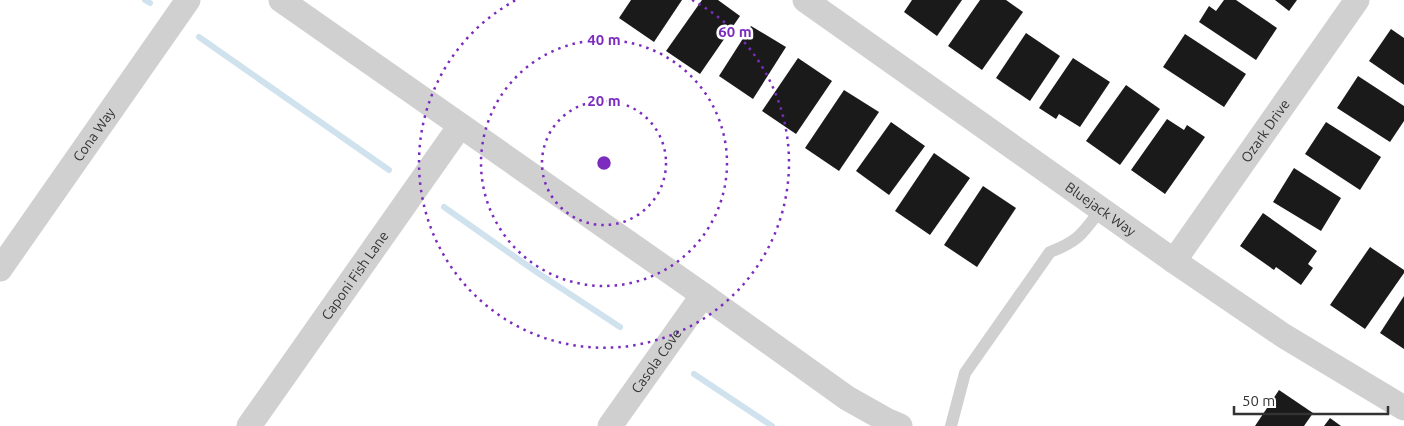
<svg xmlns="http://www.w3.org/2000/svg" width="1404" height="426" font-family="Ubuntu,sans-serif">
<rect width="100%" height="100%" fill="#fff"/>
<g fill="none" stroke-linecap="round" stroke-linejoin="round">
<!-- stream -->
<g stroke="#cfe2ee" stroke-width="6">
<path d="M 145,0 L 150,3"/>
<path d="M 199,37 L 389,170"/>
<path d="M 444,207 L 535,271 L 620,327"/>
<path d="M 694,374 L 772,426"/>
</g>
</g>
<!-- building -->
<g fill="#1a1a1a">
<path d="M 631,0 L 682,0 L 654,42 L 619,18 Z"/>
<path d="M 702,0 L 718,0 L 740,16 L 700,74 L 666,51 Z"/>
<path d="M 912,0 L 962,0 L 937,36 L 904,12 Z"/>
<path d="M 980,0 L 1006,0 L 1023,12 L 982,70 L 948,46 Z"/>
<path d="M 1224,0 L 1236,0 L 1277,28 L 1256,60 L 1199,22 L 1209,6 L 1216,11 Z"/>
<path d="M 1275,0 L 1297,0 L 1289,11 Z"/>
<path d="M 751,26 L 786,47 L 753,99 L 719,76 Z"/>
<path d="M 1391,29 L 1404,38 L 1404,85 L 1369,61 Z"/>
<path d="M 1026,33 L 1060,56 L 1030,101 L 996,78 Z"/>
<path d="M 1185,34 L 1246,74 L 1224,107 L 1163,67 Z"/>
<path d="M 798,58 L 832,81 L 796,134 L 762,111 Z"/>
<path d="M 1073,58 L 1110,82 L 1080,127 L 1059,114 L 1056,119 L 1039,108 Z"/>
<path d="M 1358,76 L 1404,106 L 1404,121 L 1390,142 L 1337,108 Z"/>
<path d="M 1126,85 L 1160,109 L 1120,165 L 1086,141 Z"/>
<path d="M 844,90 L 879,112 L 839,171 L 805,148 Z"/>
<path d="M 1167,119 L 1184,130 L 1187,125 L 1205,137 L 1165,194 L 1131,170 Z"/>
<path d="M 891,122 L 925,146 L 889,195 L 856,171 Z"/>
<path d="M 1326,122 L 1381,157 L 1360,190 L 1305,154 Z"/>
<path d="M 934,153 L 970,178 L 930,235 L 895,211 Z"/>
<path d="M 1294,168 L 1341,198 L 1321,231 L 1273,202 Z"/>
<path d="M 983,186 L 1016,208 L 977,267 L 944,245 Z"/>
<path d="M 1263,213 L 1317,251 L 1308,264 L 1313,268 L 1301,285 L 1276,267 L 1274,270 L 1240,246 Z"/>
<path d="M 1370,247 L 1404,270 L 1404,273 L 1365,329 L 1330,305 Z"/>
<path d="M 1404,296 L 1404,349 L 1380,333 Z"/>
<path d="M 1279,390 L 1313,413 L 1304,426 L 1255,426 Z"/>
<path d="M 1330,418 L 1341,426 L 1324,426 Z"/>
</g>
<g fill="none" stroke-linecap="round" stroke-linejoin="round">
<!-- lane -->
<path stroke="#d0d0d0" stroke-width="12" d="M 951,426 L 965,373 L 1050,252 C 1079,241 1083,233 1101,209"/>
<!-- street -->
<g stroke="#d0d0d0" stroke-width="25">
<path d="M 281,0 L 703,295 L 847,398 L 886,420 L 900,426"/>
<path id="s1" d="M 805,0 L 1174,261 L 1284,336 L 1404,408"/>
<path id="s2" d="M 1174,261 L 1357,0"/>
<path id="s3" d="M 0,269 L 188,0"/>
<path id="s4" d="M 249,426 L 460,126"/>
<path id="s5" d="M 610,426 L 703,295"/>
</g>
</g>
<!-- distance rings -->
<g fill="none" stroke="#7b2cbf" stroke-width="2.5" stroke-dasharray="2.5 5">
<circle cx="604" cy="163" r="62"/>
<circle cx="604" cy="163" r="123"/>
<path d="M692 0A185 185 0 1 1 516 0"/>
</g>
<g text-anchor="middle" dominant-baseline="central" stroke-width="5" stroke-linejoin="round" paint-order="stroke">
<!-- street labels -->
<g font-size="14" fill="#333" stroke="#fff">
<text stroke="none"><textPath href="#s2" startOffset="159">Ozark Drive</textPath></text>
<text stroke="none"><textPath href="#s3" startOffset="164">Cona Way</textPath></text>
<text stroke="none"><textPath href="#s1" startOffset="362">Bluejack Way</textPath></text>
<text stroke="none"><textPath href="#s4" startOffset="184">Caponi Fish Lane</textPath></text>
<text stroke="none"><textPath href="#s5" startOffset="80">Casola Cove</textPath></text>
</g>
</g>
<circle cx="604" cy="163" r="8" fill="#7b2cbf" stroke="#fff" stroke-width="2.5"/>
<g font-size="15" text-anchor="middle" font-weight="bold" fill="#7b2cbf" stroke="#fff" stroke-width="5" stroke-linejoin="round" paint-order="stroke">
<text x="735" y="37">60 m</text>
<text x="604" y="45">40 m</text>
<text x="604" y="106">20 m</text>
</g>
<!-- scale -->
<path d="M1234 406v8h154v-8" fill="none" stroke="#333333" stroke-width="2.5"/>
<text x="1242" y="406" font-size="15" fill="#333333" stroke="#ffffff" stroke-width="4" paint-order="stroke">50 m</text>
</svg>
